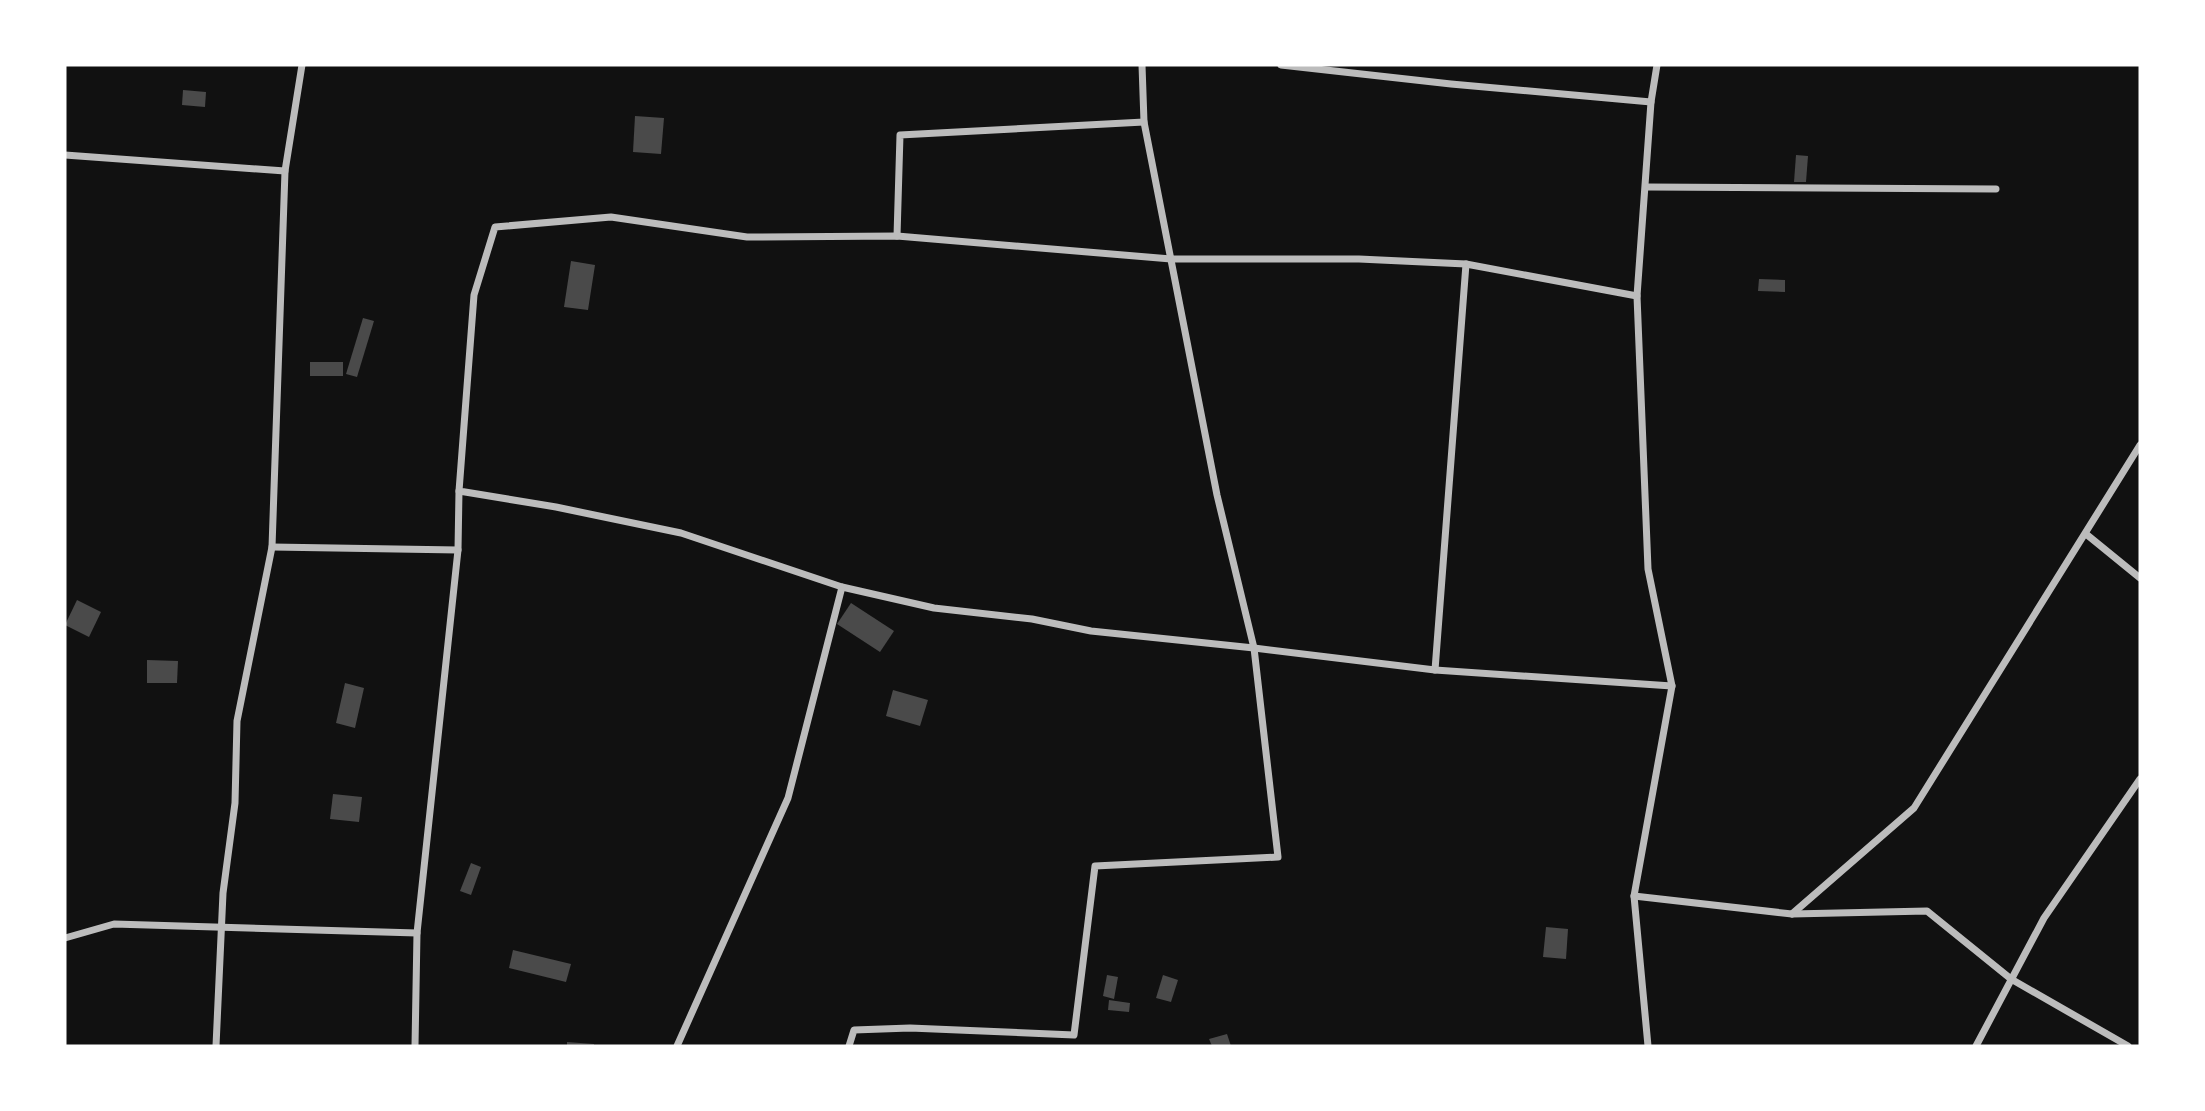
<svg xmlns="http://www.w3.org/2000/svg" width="2205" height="1111" font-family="'Fira Sans',sans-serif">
<rect width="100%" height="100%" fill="#111"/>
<!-- building -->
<g fill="#4a4a4a">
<path d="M 183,90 L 206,92 L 205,107 L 182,105 Z"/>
<path d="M 635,116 L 664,118 L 661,154 L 633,152 Z"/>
<path d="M 1796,155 L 1808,156 L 1806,182 L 1794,182 Z"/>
<path d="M 571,261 L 595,265 L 588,310 L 564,307 Z"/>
<path d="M 1759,279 L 1785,280 L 1785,292 L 1758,291 Z"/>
<path d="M 363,318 L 374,321 L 357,377 L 346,374 Z"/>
<rect x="310" y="362" width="33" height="14"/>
<path d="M 77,600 L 101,612 L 89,637 L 65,625 Z"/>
<path d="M 851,603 L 894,631 L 880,652 L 837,624 Z"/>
<path d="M 147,660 L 178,661 L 177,683 L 147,683 Z"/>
<path d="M 345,683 L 364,688 L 355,728 L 336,723 Z"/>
<path d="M 893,690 L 928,700 L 920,726 L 886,716 Z"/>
<path d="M 333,794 L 362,797 L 359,822 L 330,819 Z"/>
<path d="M 471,863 L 481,867 L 471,895 L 460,891 Z"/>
<path d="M 1546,927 L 1568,929 L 1566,959 L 1543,957 Z"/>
<path d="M 513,950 L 571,964 L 566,982 L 509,968 Z"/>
<path d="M 1107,975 L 1118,977 L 1114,999 L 1103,996 Z"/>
<path d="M 1163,975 L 1178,980 L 1171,1002 L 1156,998 Z"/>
<path d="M 1109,1000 L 1130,1003 L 1129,1012 L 1108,1010 Z"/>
<path d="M 1227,1034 L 1231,1046 L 1212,1046 L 1209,1039 Z"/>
<path d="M 567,1042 L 594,1044 L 594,1046 L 567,1046 Z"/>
</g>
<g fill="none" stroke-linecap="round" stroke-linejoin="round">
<!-- minor -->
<g stroke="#bcbcbc" stroke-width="7">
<path d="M 1281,65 L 1451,84 L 1651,102"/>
<path d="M 65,155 L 285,171"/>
<path d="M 1647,187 L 1996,189"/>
<path d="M 897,236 L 900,135 L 1144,122"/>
<path d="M 2086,534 L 2140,578"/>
<path d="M 272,547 L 458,550"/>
<path d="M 842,587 L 934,608 L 1032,619 L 1091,631 L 1254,648 L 1435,670 L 1672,686"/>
<path d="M 1435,670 L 1466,264 L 1637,296"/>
<path d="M 1634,896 L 1792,914 L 1927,911 L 2011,979 L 2128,1046"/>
<path d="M 1792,914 L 1914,808 L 2140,445"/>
<path d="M 65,938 L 114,924 L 417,933"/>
<path d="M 216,1046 L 223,893 L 235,803 L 237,721 L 272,547 L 285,171 L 302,65"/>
<path d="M 415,1046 L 417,933 L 458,550 L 459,491"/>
<path d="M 677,1046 L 788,798 L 842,587 L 681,533 L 556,507 L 459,491 L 474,295 L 495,227 L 611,217 L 747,237 L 897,236 L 1171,259 L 1359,259 L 1466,264"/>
<path d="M 849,1046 L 854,1030 L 910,1028 L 1074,1035 L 1095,866 L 1278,857 L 1254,648 L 1217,495 L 1144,122 L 1142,65"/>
<path d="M 1648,1046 L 1634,896 L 1672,686 L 1648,569 L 1637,296 L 1651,102 L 1657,65"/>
<path d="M 1976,1046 L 2044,918 L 2140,779"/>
</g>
</g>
<!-- border -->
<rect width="2205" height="1111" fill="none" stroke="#ffffff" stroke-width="133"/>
</svg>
